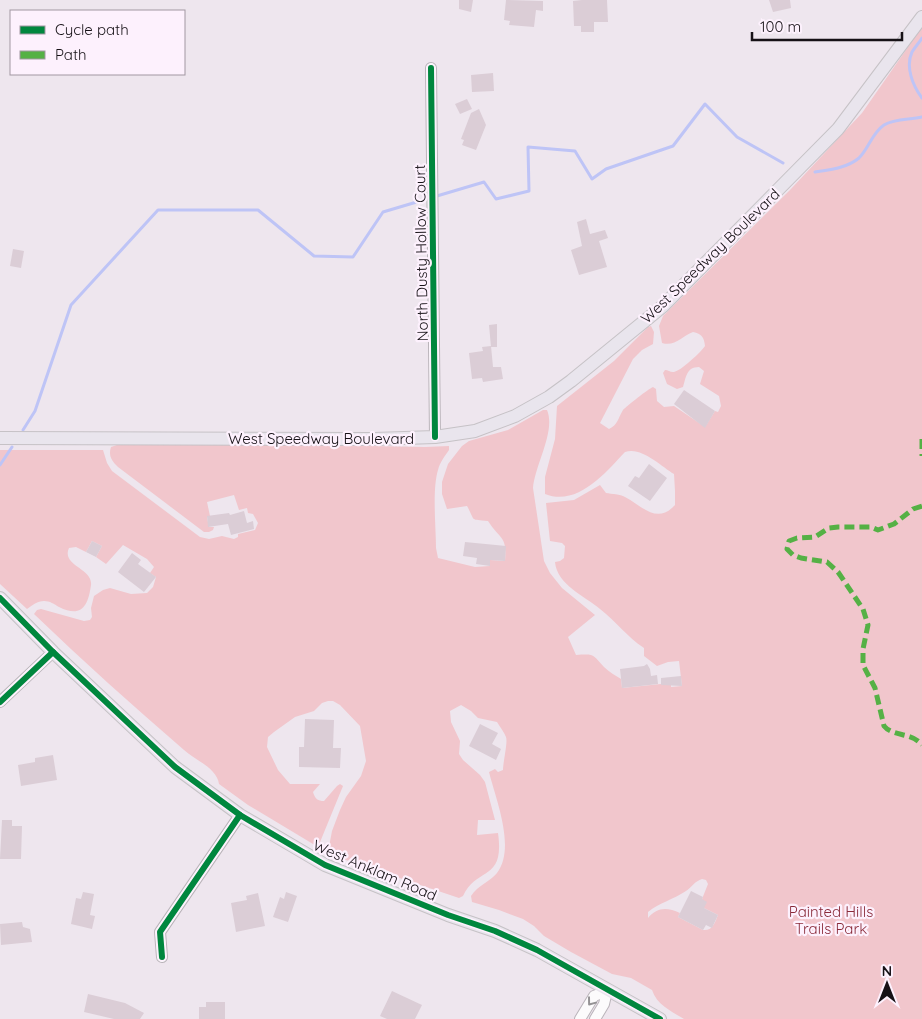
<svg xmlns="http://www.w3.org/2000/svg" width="922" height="1019" font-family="Quicksand,sans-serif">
<rect width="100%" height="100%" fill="#eee6ee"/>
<!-- green -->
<path fill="#f1c6cc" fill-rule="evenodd" d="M 922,27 L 922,1019 L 684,1019 C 671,1011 657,1005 652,990 L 631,978 L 612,974 L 571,952 L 544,936 L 534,926 L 523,919 L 499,910 L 472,902 L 471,896 C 478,885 490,882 497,873 C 516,848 496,800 489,772 L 495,769 L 498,772 L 503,770 C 503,762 508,742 506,737 C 504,732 500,727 497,722 L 478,718 L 471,711 L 461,705 L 450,711 L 451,722 L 460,741 L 459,754 L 463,760 L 480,775 L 485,782 L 495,820 L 478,820 L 477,835 L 498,833 C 505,882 477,866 463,896 L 459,898 L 331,855 L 328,852 L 332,831 L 340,810 L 346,797 L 361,776 L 366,761 L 360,726 L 340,705 L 333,701 L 328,701 L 322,703 L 314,711 L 295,717 L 274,732 L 268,737 L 267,747 L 278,770 L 290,784 L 320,784 L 313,792 C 315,799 318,801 324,801 L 337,786 L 340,784 L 343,786 L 318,847 L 248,805 L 219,784 C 217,768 195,760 184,750 C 133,706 83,661 34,614 L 37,610 L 41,609 L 84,621 L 90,620 L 92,617 L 91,608 L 94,596 L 103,590 L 110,588 L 131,594 L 147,593 L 153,587 L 156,577 L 150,573 L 154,567 L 147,559 L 123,545 L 106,564 L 96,557 L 102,546 L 92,541 L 86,552 L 76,547 L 69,548 C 61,566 93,568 91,585 C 88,607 81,618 59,607 C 54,604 50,601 44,601 C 37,601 33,605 27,609 L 0,584 L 0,450 L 103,450 L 107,463 L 112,471 L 200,537 L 209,539 L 222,536 L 234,539 L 238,537 L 238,534 L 255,530 L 258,523 L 253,514 L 248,513 L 247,508 L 239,510 L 234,495 L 207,502 L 210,516 L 207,517 L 209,527 L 214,527 L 213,530 L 209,532 L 204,532 L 118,467 C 112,461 108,456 111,447 L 117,445 L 212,443 L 425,447 L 449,446 L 449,450 C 445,456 440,462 438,470 C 432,490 436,527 436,548 L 438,558 L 475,567 L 490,566 L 490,560 L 505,561 C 507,535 501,541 488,521 C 469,519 476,522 467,506 L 447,509 L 442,494 L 442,482 L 448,464 L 462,446 L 469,441 L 508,430 L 543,410 L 547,410 C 556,431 535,465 533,488 L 544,561 L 550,573 L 562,588 L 595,615 L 568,637 L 576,655 C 595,654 592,654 604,667 C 609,672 616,676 621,679 L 622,688 L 661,684 L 662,685 L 671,684 L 671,687 L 682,686 L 679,661 L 668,662 L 657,666 L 644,656 L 644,648 C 626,636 617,622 600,609 C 585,596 557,585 555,562 L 560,561 L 564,558 L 565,546 L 562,543 L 550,541 L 546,503 L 574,500 L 600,485 L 606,493 C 612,494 620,494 625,497 C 642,506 657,525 675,505 L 675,491 L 674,474 C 661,466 641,446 625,452 C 606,472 578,507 545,494 L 545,477 L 555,439 L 557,406 L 614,361 L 648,327 L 651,326 L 654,332 L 653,344 L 642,350 L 633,359 L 600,423 L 609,429 C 618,425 618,418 623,410 C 627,406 648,389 653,387 L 656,389 L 657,401 L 664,407 L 674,406 L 705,427 L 715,411 L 718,412 L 721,406 L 719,396 L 700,384 L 704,371 L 699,367 C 686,367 686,378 683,387 L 677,389 L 667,384 L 663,373 L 665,370 C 668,370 670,372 673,372 C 679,373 702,351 705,346 C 704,337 702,334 693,332 C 682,336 675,347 662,343 L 659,326 L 663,316 L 790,190 L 862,113 ZM 702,879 L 706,880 L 708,884 L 702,899 L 704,908 L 718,915 C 715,922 713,931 703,930 L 678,917 L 680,913 C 667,907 657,907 648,918 L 648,912 C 659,903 674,899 686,891 C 692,887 695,881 702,879 Z"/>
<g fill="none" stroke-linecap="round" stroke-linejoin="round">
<!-- stream -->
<g stroke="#bec4f6" stroke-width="3">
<path d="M 922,38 C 919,43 915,47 912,52 C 905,67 913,86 922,98"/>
<path d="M 815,172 C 830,170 847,168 859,158 C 869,148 872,133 884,125 C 895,118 910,120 922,117"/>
<path d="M 23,430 L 35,411 L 71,305 L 158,210 L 258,210 L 314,256 L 353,257 L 383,212 L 484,182 L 496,199 L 529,191 L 528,147 L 575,151 L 592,179 L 606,169 L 673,146 L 705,104 L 737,137 L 783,163"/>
<path d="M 0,465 L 12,447"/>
</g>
</g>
<!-- building -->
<g fill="#dbcdd6">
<path d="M 459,0 L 473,0 L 471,12 L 459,9 Z"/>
<path d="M 506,0 L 543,1 L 543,11 L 536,10 L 534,27 L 509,25 L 510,21 L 504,20 Z"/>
<path d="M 582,0 L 607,0 L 608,22 L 594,22 L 594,32 L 581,32 L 581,26 L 574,26 L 573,1 Z"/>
<path d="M 769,0 L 790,0 L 791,8 L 773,12 Z"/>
<path d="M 493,73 L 494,91 L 472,92 L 471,75 Z"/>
<path d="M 467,99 L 472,109 L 460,114 L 455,104 Z"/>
<path d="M 479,109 L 486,125 L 476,150 L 462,145 L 464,140 L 461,139 L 471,113 Z"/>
<path d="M 586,219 L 590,234 L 605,230 L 608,238 L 599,241 L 607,267 L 579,275 L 571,250 L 582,246 L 577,222 Z"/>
<path d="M 13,249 L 24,251 L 21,268 L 10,266 Z"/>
<path d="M 497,324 L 497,347 L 491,347 L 489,325 Z"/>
<path d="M 491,346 L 493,367 L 501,367 L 503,379 L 483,382 L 482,378 L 472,379 L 469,353 L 483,351 L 482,347 Z"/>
<path d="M 684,390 L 715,411 L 705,428 L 674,404 Z"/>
<path d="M 649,464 L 667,478 L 650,501 L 628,486 L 635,476 L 639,478 Z"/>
<path d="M 244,511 L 247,523 L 253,521 L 254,529 L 231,535 L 228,524 L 208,527 L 207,516 L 229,513 L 230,515 Z"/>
<path d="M 92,541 L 102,546 L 96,557 L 86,552 Z"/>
<path d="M 465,542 L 506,546 L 505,561 L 490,560 L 490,566 L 476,564 L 477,558 L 463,556 Z"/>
<path d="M 132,553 L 141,560 L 138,564 L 156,577 L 144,592 L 118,572 Z"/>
<path d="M 647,664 L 650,669 L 651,676 L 657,675 L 658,684 L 622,688 L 620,669 L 644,666 Z"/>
<path d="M 681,676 L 682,686 L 661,685 L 661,678 Z"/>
<path d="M 305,719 L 334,720 L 333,748 L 341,748 L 340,768 L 299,767 L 299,747 L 304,747 Z"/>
<path d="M 480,724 L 498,733 L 492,744 L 501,749 L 496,760 L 469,746 Z"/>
<path d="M 53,755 L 57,780 L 21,786 L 18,765 L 35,762 L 35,758 Z"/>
<path d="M 2,820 L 12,820 L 12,826 L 22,826 L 21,859 L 0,859 Z"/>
<path d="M 691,891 L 703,897 L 702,899 L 707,902 L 704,908 L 718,915 L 712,928 L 706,925 L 703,930 L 678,917 Z"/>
<path d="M 83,892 L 94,894 L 90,915 L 95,916 L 92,929 L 71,924 L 76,898 L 81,899 Z"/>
<path d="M 286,892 L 297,896 L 288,922 L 273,917 L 280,897 L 284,899 Z"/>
<path d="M 258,893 L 265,926 L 236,932 L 231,903 L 247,900 L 246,896 Z"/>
<path d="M 22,922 L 23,927 L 30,929 L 32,942 L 1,945 L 0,924 Z"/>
<path d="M 392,991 L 422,1005 L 415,1019 L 387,1019 L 380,1016 Z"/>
<path d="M 88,994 L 125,1003 L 144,1013 L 140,1019 L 114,1019 L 84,1012 Z"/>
<path d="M 206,1002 L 225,1002 L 225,1019 L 199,1019 L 199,1007 L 206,1007 Z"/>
</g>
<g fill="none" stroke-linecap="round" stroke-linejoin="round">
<defs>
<g id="minor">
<path d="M 431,68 L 435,437"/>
<path d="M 0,702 L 53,652"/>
<path d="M 162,957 L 160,932 L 240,815"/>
<path d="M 580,1019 L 594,996 L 607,991"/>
<path d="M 595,1019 L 604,1004 L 607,991"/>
</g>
<g id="major">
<path d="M 0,438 L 374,439 L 435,437 L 475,431 L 515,416 L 549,397 L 571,381 L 663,306 L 838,129 L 922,17"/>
<path d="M 0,598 L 53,652 L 175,767 L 240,815 L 325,865 L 448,915 L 495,931 L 537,950 L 660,1019"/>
</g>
</defs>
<!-- minor casing -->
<use href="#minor" stroke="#bab4ba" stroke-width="12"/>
<!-- major casing -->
<use href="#major" stroke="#c6c2c6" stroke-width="14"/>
<!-- minor -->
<use href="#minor" stroke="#fcfbfc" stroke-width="10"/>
<!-- major -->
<use href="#major" stroke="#e9e5ed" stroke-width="12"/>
<!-- quiet -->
<g stroke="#55b145" stroke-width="5" stroke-dasharray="10 5" stroke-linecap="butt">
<path d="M 922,439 L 922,456"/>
<path d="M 922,506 L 913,509 L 894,524 L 878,530 L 871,527 L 838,527 L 829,528 L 815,537 L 797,538 L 789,541 L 787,549 L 793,555 L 801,558 L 827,562 L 838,572 L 863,609 L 868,625 L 863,649 L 863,665 L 875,688 L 884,726 C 893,737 912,732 922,745"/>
</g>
<defs>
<g id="cycleway">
<path d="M 431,68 L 435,437"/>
<path d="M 0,598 L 53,652 L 175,767 L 240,815 L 325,865 L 448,915 L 495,931 L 537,950 L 660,1019"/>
<path d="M 0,702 L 53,652"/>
<path d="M 162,957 L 160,932 L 240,815"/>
</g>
</defs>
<!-- cycleway casing -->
<use href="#cycleway" stroke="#fdf1fd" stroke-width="9"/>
<!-- cycleway -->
<use href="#cycleway" stroke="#00873e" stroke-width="6"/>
</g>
<!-- one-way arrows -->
<defs><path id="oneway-chevron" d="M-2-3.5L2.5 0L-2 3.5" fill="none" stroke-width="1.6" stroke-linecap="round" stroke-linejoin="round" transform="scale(1.25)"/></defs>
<use stroke="#949294" href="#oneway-chevron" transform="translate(591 1002) rotate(127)"/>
<g text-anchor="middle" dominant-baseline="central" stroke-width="4.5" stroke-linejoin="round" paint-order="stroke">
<!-- street labels -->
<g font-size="15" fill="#161116" stroke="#fdf1fd">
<text transform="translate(421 253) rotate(-91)">North Dusty Hollow Court</text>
<text transform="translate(710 256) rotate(-44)">West Speedway Boulevard</text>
<text x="321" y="438">West Speedway Boulevard</text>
<text transform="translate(375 870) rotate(23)">West Anklam Road</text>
</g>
<!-- park labels -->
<g font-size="15" fill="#8a2b3a" stroke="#fdf1fd">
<text x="831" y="911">Painted Hills<tspan x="831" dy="17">Trails Park</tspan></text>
</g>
</g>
<!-- legend -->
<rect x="10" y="10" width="175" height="65" fill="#fdf1fd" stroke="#a197a1"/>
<rect x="20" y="26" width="25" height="8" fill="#00873e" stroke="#a197a1"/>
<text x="55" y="35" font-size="15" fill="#161116">Cycle path</text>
<rect x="20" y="51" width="25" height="8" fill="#55b145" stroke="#a197a1"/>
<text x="55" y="60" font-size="15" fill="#161116">Path</text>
<!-- north arrow -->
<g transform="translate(887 984)" stroke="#fdf1fd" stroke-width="4" paint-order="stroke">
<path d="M0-4L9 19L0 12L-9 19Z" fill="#161116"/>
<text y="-8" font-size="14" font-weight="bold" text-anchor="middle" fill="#161116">N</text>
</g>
<!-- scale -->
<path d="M752 32v8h150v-8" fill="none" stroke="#161116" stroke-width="2.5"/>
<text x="760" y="32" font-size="15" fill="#161116" stroke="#fdf1fd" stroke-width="4" paint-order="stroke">100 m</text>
</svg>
